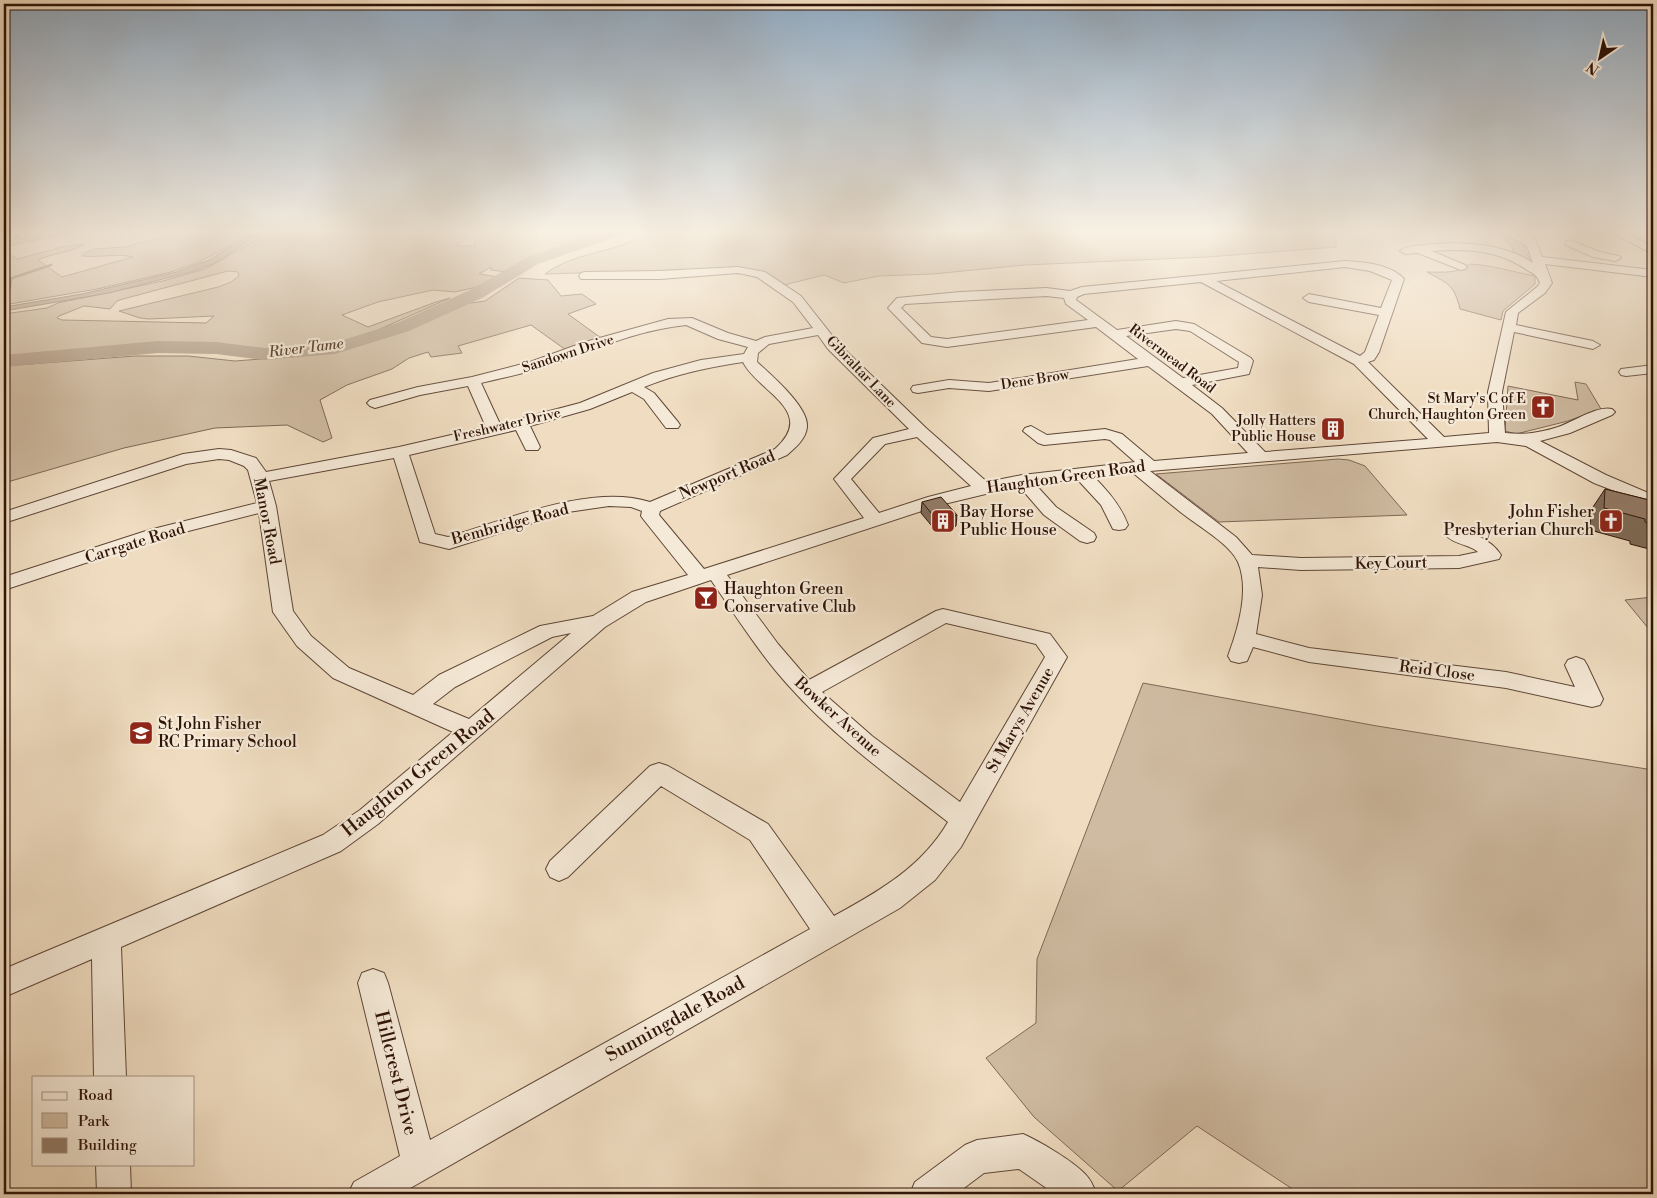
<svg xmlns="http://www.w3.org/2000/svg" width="1657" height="1198" font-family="'Libre Bodoni',serif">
<rect width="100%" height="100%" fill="#f0ddc1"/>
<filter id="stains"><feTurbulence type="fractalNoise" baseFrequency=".004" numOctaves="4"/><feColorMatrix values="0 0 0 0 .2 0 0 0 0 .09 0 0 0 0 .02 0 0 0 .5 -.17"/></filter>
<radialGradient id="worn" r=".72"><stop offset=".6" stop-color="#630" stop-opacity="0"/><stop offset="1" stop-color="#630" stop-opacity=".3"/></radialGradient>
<!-- green -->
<g fill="#cfbba1" stroke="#7e6754" fill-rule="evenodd">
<path d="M 52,232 L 72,232 L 4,247 L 4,242 Z"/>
<path d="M 182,232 L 247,232 L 229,246 L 197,263 L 171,272 L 97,289 L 4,305 L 4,252 L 18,259 L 62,247 L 84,244 C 72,253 52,253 38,260 L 62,277 L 133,257 C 117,253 99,258 82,256 L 84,253 L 95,249 L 125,247 Z"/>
<path d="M 270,232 L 467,232 L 467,237 L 456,246 L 475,246 L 474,236 L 479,233 L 472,232 L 616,232 L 541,257 L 515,273 L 491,270 L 491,267 L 479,274 L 499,277 L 477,287 L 455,292 L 433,290 L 378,302 L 342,315 L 368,327 L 436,302 L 450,298 L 378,330 L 341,342 L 301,348 L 303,352 C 261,356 220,347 178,347 C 120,347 62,356 4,361 L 4,314 L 47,308 L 58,303 L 163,281 L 205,269 ZM 228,271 L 238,272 L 239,276 L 231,282 L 218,287 L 119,311 L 140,318 L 149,319 L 214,316 L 206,323 L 62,320 L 57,318 L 59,316 L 84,306 L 110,309 L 117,301 L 123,299 Z"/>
<path d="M 650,232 L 1326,232 L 1336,237 L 1336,247 L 1207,257 L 1025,265 L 933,274 L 879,276 L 844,283 L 824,275 L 784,285 L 767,273 L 736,268 L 545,274 C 569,256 597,254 625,244 C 633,241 642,236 650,232 Z"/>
<path d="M 1497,232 L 1518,233 L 1531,263 L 1514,253 L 1512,247 Z"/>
<path d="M 1470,264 C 1492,265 1513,272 1535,276 L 1535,284 L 1503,311 L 1501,320 L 1460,309 C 1454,284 1448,284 1427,272 C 1442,272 1458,274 1470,264 Z"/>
<path d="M 519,278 L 548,280 L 561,296 L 582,294 L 596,304 L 568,314 L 601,338 L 566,350 L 531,325 L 458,346 L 462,353 L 431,357 L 428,352 L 409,358 L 392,369 L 347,385 L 320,400 L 332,438 L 323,442 L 287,425 L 215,428 L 124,448 L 4,483 L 4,366 L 135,356 L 188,356 L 235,361 L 313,355 L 315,351 L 381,335 L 450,306 L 485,301 Z"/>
<path d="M 1575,382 L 1586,384 L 1601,409 L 1568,421 L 1516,434 L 1505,431 L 1508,386 L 1578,400 Z"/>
<path d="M 1338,459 L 1349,460 L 1365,466 L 1407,515 L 1219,522 L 1156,474 Z"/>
<path d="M 1653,597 L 1653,634 L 1625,600 Z"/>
<path d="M 1143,683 L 1377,726 L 1653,770 L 1653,1194 L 1300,1194 L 1197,1126 L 1118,1191 L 1034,1117 L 986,1058 L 1036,1023 L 1037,959 Z"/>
</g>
<!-- water -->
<path fill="#ae9882" stroke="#7b6351" d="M 266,232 L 253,238 L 218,262 L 194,271 L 109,293 L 4,311 L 4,307 L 82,294 L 177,272 L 209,260 L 252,233 Z"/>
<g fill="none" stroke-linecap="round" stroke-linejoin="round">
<!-- stream -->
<g stroke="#7b6351" stroke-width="2.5">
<path d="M 4,275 L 11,279 L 10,287"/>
<path d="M 9,279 L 51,265"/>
</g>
<!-- river -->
<path fill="#ae9882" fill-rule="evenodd" d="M 600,232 L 623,232 L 621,235 L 538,264 L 482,298 L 409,331 L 335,354 L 265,360 L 216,354 L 158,353 L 4,367 L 4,355 L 158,341 L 216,342 L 265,348 L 334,343 L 397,323 L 470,290 L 526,258 Z"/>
<defs>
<g id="minor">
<path d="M 1501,232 L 1516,232 L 1520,235 L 1519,232 L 1530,232 L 1537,244 L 1542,257 L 1653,270 L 1653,277 L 1545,264 L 1552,283 L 1545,293 L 1518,313 L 1516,325 L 1593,341 L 1600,345 L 1593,349 L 1514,332 L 1502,392 L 1505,433 C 1525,435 1539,433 1558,427 C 1573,422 1598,405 1612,409 L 1615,412 L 1612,415 L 1570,433 L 1540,441 L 1606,475 L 1653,495 L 1653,506 L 1594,483 L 1526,446 L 1497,442 L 1150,471 L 1236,537 L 1252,555 L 1301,558 L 1459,556 L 1478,552 C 1469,544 1452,544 1446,535 L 1449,531 C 1466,527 1492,540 1501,555 L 1499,559 L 1459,568 L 1301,570 L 1258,567 L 1262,595 L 1256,634 L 1309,648 L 1506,672 L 1575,687 L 1565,665 L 1568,660 L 1576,657 L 1584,660 L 1587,665 L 1603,699 L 1600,705 L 1592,707 L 1506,688 L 1309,662 L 1253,647 L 1247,661 L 1239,663 L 1231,661 L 1228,656 C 1238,629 1250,590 1238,562 C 1230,544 1198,526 1183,514 C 1165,500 1149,486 1132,472 L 1094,477 C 1108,491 1121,506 1128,525 L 1125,529 L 1119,530 L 1113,529 L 1101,505 L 1077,479 L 1035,484 L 1056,507 L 1094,533 L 1096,537 L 1094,541 L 1087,543 L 1080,541 L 1044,515 L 1019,486 L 940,505 L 727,575 L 778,644 L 809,680 L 936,611 L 943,609 L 1050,634 L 1067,657 L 961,847 L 935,880 L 900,908 L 400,1194 L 348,1194 L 354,1182 L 400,1156 L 358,983 L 362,973 L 373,969 L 384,973 L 388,983 L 430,1140 L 810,929 L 750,840 L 661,786 L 568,877 L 559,881 L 550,877 L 546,869 L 550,861 L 650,766 L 659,763 L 668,766 L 768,824 L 834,916 C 878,892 922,867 948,822 C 893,779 835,738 788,685 C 759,653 736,616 711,580 L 646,602 L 605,627 L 378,824 L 341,851 L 121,947 L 126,1077 L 94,1077 L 92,959 L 4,997 L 4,969 L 323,835 L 360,810 L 453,732 L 333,678 L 297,646 L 273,612 L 259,513 L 161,538 L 4,590 L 4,577 L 149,530 L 257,503 L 248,470 L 244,466 L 229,460 L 219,459 L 186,464 L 4,523 L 4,512 L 183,454 L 219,449 L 231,450 L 256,458 L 266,472 L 399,447 L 486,427 L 468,386 L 420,395 L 375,408 L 370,406 L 367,403 L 370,400 L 418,387 L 472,377 L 530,362 L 585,342 L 668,319 L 692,318 L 728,333 L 756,341 L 765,337 L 813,328 L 793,302 L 757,277 L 738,273 L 660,279 L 581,279 L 579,276 L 581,273 L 585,272 L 660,271 L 738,267 L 765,272 L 801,296 L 838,343 L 926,428 L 987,482 L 1022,475 L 1135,462 L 1110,440 L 1105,439 L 1044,445 L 1038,443 L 1023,431 L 1025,428 L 1031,426 L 1047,435 L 1105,429 L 1122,434 L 1154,461 L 1248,453 L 1212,414 L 1148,366 L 989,391 L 949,388 L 918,393 L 913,392 L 911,389 L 913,386 L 949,380 L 989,383 L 1138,359 L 1096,327 L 947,347 L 922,343 L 888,308 L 897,298 L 960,292 L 1046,288 L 1070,291 L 1082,287 L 1345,261 C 1363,262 1391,264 1404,279 L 1379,352 L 1374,360 L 1368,362 L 1444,437 L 1489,433 L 1488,392 L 1506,312 L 1537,287 L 1540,283 C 1537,275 1534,274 1527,270 C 1499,250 1465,248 1432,251 L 1465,265 L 1467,267 L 1465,269 L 1461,270 L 1418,253 L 1406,254 L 1400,251 C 1405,246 1415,246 1423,245 C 1459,241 1501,242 1533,263 L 1527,246 ZM 1345,267 L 1370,271 L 1392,280 L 1381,308 L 1309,294 L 1303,298 L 1309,302 L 1379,315 L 1365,352 L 1360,356 L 1216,281 ZM 1201,282 L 1354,364 L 1428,439 L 1265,452 L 1222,408 L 1192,385 L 1249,374 L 1253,361 L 1251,358 L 1194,324 L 1176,321 L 1117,330 L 1076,300 L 1077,297 L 1084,294 ZM 1046,296 L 1064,298 L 1066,304 L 1088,320 L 947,339 L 931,337 L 901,308 L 905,304 ZM 686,325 L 718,339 L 748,347 L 744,354 L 701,360 L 653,373 L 580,403 L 500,424 L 481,383 C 501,378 522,374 541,368 C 588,352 636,330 686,325 ZM 1176,329 L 1190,331 L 1239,362 L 1238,368 L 1183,378 L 1126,336 ZM 818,335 L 828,349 L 909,429 L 873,438 L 834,479 L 864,518 L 704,569 L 659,515 L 660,511 L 787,455 C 795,448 806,439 807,427 C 809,407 771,375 757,362 L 758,353 L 769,344 ZM 743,362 C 758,392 818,411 775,449 L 650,502 C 591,483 506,520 448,537 L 435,534 L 409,455 L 516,430 L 526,450 L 538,450 L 540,447 L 530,426 L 590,409 L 632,392 L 644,399 L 666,428 L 678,428 L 680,425 L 678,422 L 654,393 L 644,387 C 676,374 709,367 743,362 ZM 917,437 L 971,486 L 928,497 L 879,513 L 851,479 L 885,444 ZM 394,458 L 420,542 L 449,549 L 568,512 L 609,506 L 631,507 L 642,511 L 641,516 L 644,520 L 688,575 L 632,592 L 593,616 L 540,626 L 439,675 L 413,695 L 349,668 L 311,636 L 293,611 L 276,506 L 269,481 ZM 946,623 L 1036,644 L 1045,657 L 960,802 L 872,736 L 822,692 ZM 571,633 L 469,719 L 433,704 L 455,687 L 552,637 Z"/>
<path d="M 1610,232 L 1624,232 L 1653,247 L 1653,254 Z"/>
<path d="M 1570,240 L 1600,252 L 1619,256 L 1621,258 L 1615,261 L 1593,257 L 1566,245 L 1565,243 L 1566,241 Z"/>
<path d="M 1653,365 L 1653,373 L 1626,376 L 1621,375 L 1619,372 L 1621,369 Z"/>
<path d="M 1023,1134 C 1039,1141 1073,1161 1085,1174 C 1091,1180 1094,1187 1096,1194 L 1055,1194 L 1019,1169 L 984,1173 L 956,1194 L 910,1194 L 915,1182 L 965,1145 L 977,1140 Z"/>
<path d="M 96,1164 L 130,1164 L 131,1194 L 97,1194 Z"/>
</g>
</defs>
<!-- minor casing -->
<use href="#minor" stroke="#5e4636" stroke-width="2"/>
<!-- minor -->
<use href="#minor" fill="#f5e9d7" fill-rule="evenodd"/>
<!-- rail -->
<path stroke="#2e1307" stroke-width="2.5" stroke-dasharray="5 5" stroke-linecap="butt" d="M 4,239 L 37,232"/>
</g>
<!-- wall -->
<g fill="#7e6b59" stroke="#2e1307">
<path d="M 1605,489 L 1653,501 L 1653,550 L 1630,544 L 1630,541 L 1590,530 L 1591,510 Z"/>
<path d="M 922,502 L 956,526 L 936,531 L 921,513 Z"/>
</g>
<!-- shaded-wall -->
<path fill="#675749" stroke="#2e1307" d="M 957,515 L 956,526 L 936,531 L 937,520 Z"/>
<!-- building -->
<g fill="#937c68" stroke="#2e1307">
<path d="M 1605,489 L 1653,501 L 1653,524 L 1645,522 L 1645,519 L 1604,508 Z"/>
<path d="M 941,497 L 957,515 L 937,520 L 922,502 Z"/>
</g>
<!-- sky -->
<linearGradient id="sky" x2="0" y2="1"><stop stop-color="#91a9bf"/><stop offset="0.58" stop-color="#f8f0e3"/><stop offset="1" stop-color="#f8f0e3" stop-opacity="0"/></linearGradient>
<rect width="1657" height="400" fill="url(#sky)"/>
<!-- icons -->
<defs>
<symbol id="church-square" viewBox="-11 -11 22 22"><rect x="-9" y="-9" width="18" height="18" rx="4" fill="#8f2418" stroke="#f5e9d7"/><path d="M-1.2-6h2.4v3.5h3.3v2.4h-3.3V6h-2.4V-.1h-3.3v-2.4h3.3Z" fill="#fff"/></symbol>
<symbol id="building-square" viewBox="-11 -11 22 22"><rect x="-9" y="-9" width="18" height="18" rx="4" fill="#8f2418" stroke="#f5e9d7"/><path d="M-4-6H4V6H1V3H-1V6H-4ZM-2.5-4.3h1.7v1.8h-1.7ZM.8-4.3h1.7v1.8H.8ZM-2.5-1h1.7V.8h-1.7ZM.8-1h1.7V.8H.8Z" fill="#fff"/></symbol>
<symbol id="bar-square" viewBox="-11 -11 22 22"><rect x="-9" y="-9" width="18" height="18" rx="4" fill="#8f2418" stroke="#f5e9d7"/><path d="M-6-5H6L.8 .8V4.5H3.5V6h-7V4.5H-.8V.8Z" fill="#fff"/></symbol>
<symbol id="school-square" viewBox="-11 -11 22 22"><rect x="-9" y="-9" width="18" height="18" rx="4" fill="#8f2418" stroke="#f5e9d7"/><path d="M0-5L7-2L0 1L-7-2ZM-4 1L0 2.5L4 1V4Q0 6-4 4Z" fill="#fff"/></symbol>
</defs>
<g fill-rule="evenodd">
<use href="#church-square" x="1529" y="393" width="28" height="28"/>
<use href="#building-square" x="1319" y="415" width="28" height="28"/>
<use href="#building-square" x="929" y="507" width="28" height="28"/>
<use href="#church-square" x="1597" y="507" width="28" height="28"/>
<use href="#bar-square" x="692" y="584" width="28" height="28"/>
<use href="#school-square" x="127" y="719" width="28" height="28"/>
</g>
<g text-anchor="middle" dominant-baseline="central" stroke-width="4.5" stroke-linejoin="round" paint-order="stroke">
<!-- far-street labels -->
<g font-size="14" fill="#2e1307" stroke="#f5e9d7">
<text transform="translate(568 354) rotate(-18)">Sandown Drive</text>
<text transform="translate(1172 359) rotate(37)">Rivermead Road</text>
<text transform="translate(861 372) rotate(46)">Gibraltar Lane</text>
<text transform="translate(1035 380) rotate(-9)">Dene Brow</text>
<text transform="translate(507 425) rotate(-13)">Freshwater Drive</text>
</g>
<!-- far-poi labels -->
<g font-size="14" fill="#2e1307" stroke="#f5e9d7" text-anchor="end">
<text x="1526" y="399">St Mary's C of E<tspan x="1526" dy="16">Church, Haughton Green</tspan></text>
<text x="1316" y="421">Jolly Hatters<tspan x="1316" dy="16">Public House</tspan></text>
</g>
<!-- far-water labels -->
<g font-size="15" font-style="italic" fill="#614838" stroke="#f5e9d7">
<text transform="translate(306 348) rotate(-7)">River Tame</text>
</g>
<!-- street labels -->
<g font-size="16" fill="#2e1307" stroke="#f5e9d7">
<text transform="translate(727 475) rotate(-23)">Newport Road</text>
<text transform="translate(1066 477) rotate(-8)">Haughton Green Road</text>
<text transform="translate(267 521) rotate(79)">Manor Road</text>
<text transform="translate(510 524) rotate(-15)">Bembridge Road</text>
<text transform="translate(135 543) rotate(-17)">Carrgate Road</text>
<text transform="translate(1391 563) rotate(-1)">Key Court</text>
<text transform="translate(1437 671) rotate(7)">Reid Close</text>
<text transform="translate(838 717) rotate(42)">Bowker Avenue</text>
<text transform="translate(1020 720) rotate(-60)">St Marys Avenue</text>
</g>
<!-- poi labels -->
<g font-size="16" fill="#2e1307" stroke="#f5e9d7" text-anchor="start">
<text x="960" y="512">Bay Horse<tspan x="960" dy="18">Public House</tspan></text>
<text x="1594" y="512" text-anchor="end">John Fisher<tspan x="1594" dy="18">Presbyterian Church</tspan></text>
<text x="724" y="589">Haughton Green<tspan x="724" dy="18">Conservative Club</tspan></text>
<text x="158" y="724">St John Fisher<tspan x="158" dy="18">RC Primary School</tspan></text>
</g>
<!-- near-street labels -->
<g font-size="19" fill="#2e1307" stroke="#f5e9d7">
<text transform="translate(418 773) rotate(-39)">Haughton Green Road</text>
<text transform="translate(675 1019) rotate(-29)">Sunningdale Road</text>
<text transform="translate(396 1073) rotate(76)">Hillcrest Drive</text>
</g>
</g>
<!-- margin -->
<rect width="1657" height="1198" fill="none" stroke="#f0ddc1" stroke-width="20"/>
<rect x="5" y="5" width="1647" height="1188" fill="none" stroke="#2e1307" stroke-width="2.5"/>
<rect x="10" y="10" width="1637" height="1178" fill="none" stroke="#2e1307"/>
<!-- legend -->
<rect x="32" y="1076" width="162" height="90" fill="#f5e9d7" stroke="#a59384"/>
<rect x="42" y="1092" width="25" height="8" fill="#f5e9d7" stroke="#a59384"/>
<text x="78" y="1100" font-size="15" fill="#2e1307">Road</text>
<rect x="42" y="1113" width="25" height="15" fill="#cfbba1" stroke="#a59384"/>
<text x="78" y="1126" font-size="15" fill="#2e1307">Park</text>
<rect x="42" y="1138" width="25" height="15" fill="#937c68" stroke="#a59384"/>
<text x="78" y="1150" font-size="15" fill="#2e1307">Building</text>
<!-- north arrow -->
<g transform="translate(1600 58) rotate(214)" stroke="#f5e9d7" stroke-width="4" paint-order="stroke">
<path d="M0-4L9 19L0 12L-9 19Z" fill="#2e1307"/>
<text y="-8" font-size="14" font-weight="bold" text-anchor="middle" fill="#2e1307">N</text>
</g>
<rect width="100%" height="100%" filter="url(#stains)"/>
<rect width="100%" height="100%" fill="url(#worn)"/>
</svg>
